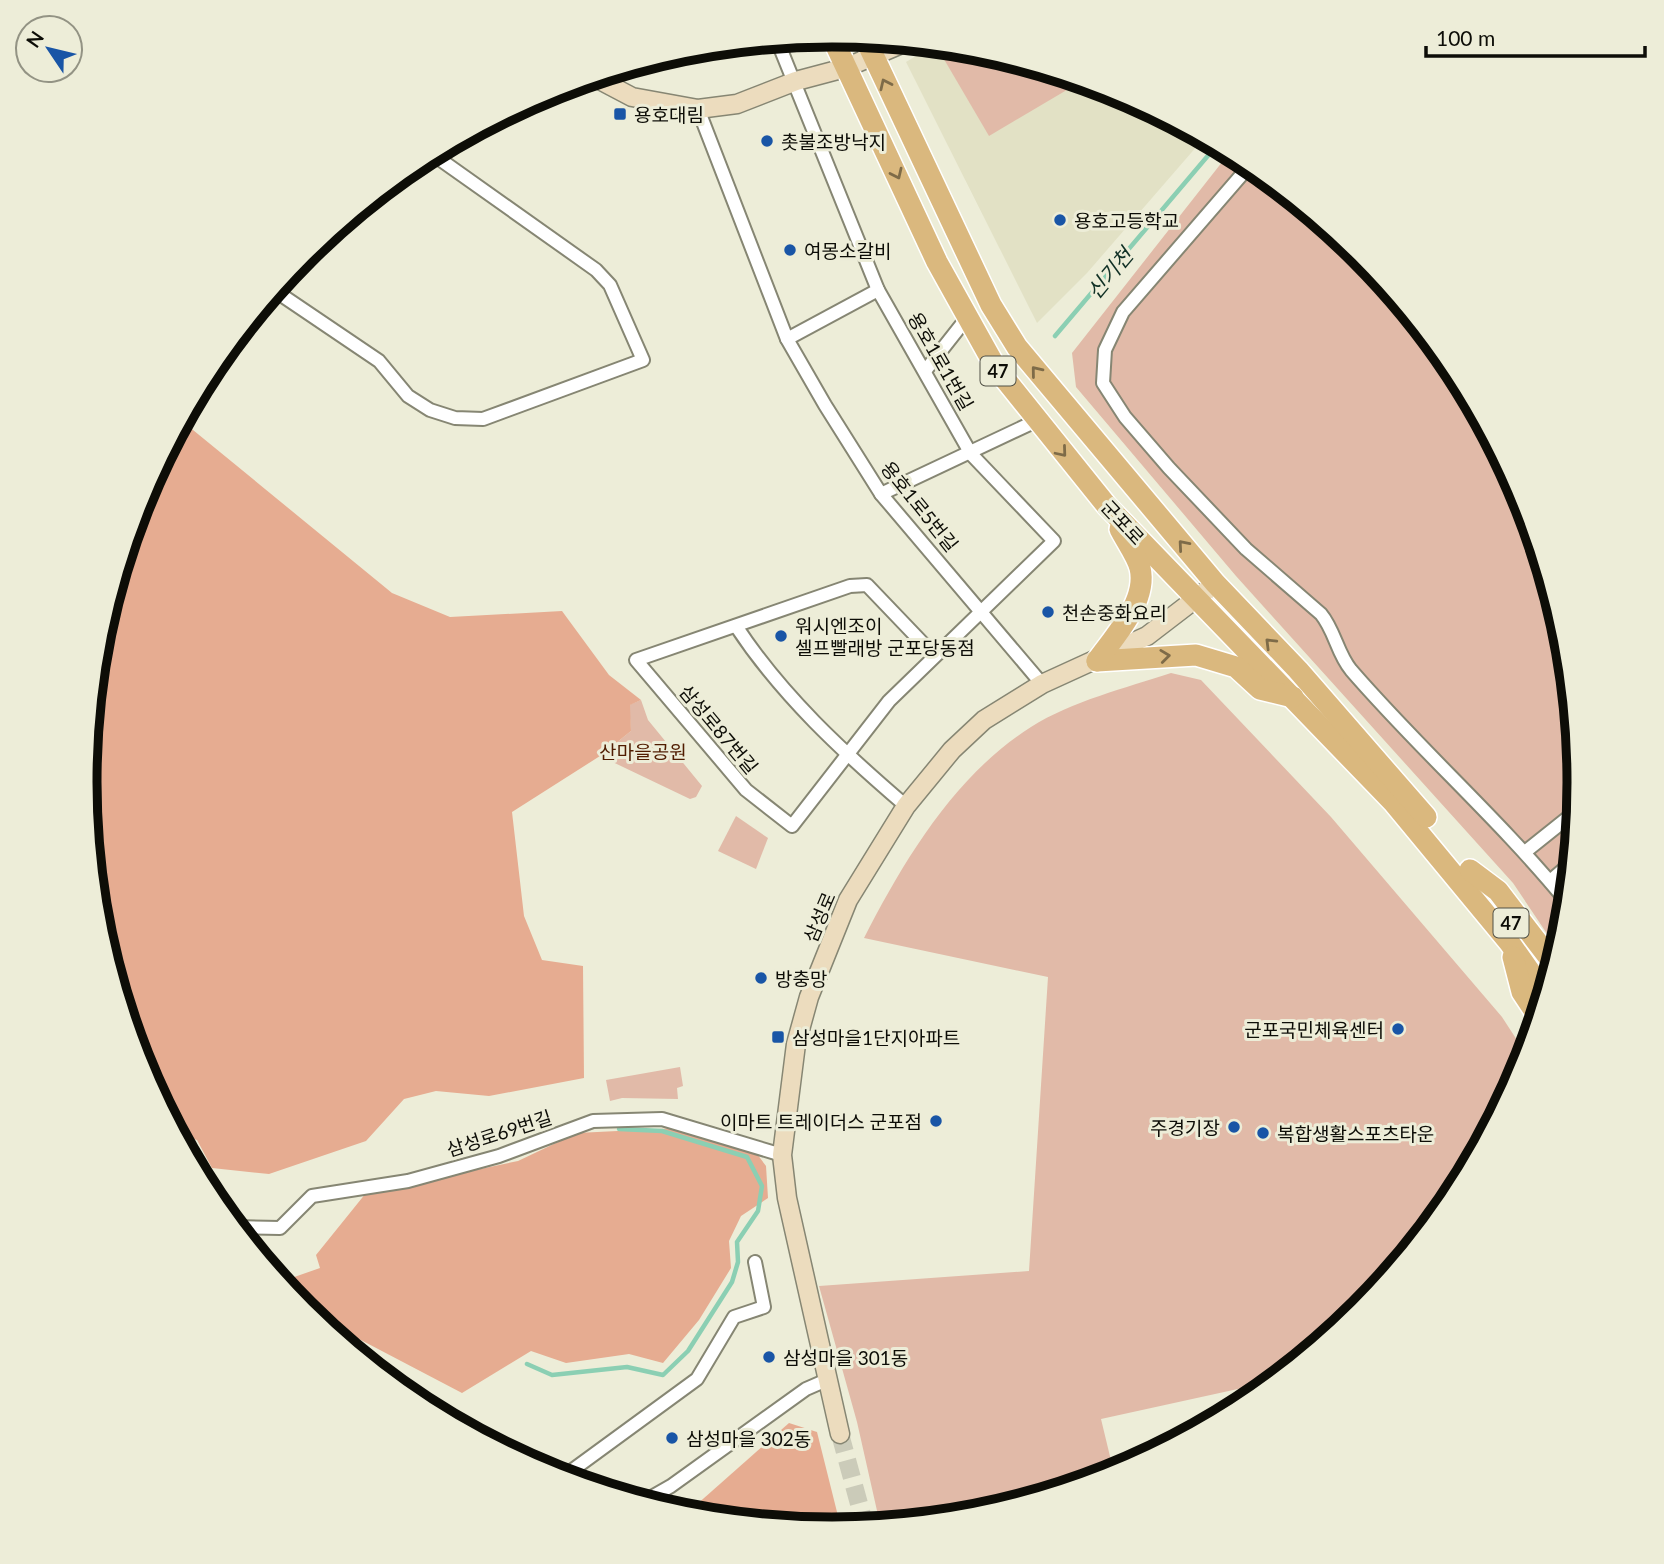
<svg xmlns="http://www.w3.org/2000/svg" width="1664" height="1564" font-family="Lato,'Noto Sans KR',sans-serif">
<rect width="100%" height="100%" fill="#ededd8"/>
<!-- built -->
<path fill="#e2e1c5" d="M 934,45 L 978,49 L 1118,92 L 1204,138 L 1087,273 L 1037,323 L 906,62 Z"/>
<!-- green -->
<g fill="#e1baa8">
<path d="M 943,46 L 978,49 L 1082,81 L 989,136 L 938,49 Z"/>
<path d="M 1230,152 L 1247,161 L 1360,254 L 1453,367 L 1522,497 L 1565,637 L 1579,782 L 1565,928 L 1558,950 L 1513,883 L 1236,576 L 1076,387 L 1072,353 Z"/>
<path d="M 1171,673 L 1201,680 L 1331,817 L 1502,1017 L 1526,1054 L 1522,1068 L 1453,1197 L 1360,1310 L 1274,1381 L 1101,1419 L 1114,1473 L 1108,1475 L 1101,1471 L 880,1524 L 857,1422 L 819,1286 L 1029,1271 L 1048,977 L 864,938 C 904,860 955,775 1031,727 C 1072,701 1126,688 1171,673 Z"/>
<path d="M 641,700 L 648,720 L 702,786 L 696,797 L 690,799 L 600,756 L 631,731 L 629,705 Z"/>
<path d="M 736,816 L 768,838 L 756,869 L 718,851 Z"/>
<path d="M 680,1067 L 683,1086 L 677,1088 L 678,1099 L 622,1098 L 610,1101 L 606,1080 Z"/>
</g>
<!-- forest -->
<g fill="#e6ac91">
<path d="M 182,421 L 392,593 L 450,617 L 562,611 L 609,675 L 641,700 L 630,705 L 631,731 L 600,756 L 512,812 L 524,916 L 542,960 L 583,966 L 584,1078 L 489,1096 L 436,1091 L 404,1099 L 366,1141 L 269,1174 L 212,1168 L 197,1140 L 177,1134 L 142,1067 L 99,927 L 85,782 L 99,636 L 142,496 Z"/>
<path d="M 678,1128 L 754,1150 L 766,1166 L 768,1198 L 741,1216 L 729,1241 L 731,1268 L 699,1320 L 663,1363 L 629,1354 L 566,1363 L 531,1351 L 462,1393 L 359,1339 L 346,1345 L 304,1310 L 280,1282 L 320,1268 L 316,1255 L 366,1193 L 518,1161 L 577,1133 Z"/>
<path d="M 789,1423 L 817,1432 L 841,1528 L 686,1514 Z"/>
</g>
<g fill="none" stroke-linecap="round" stroke-linejoin="round">
<!-- stream -->
<g stroke="#8bcfb3" stroke-width="4.5">
<path d="M 1055,336 L 1217,145"/>
<path d="M 527,1364 L 552,1375 L 627,1367 L 663,1375 L 688,1351 L 732,1282 L 738,1262 L 737,1242 L 758,1211 L 762,1186 L 747,1157 L 662,1131 L 619,1129"/>
</g>
<!-- secondary-tunnel -->
<path stroke="#cbcbb9" stroke-width="18" stroke-dasharray="18 9" stroke-linecap="butt" d="M 840,1434 L 865,1526"/>
<defs>
<g id="street">
<path d="M 777,40 L 878,290 L 971,454 L 1054,541 L 889,701 L 792,826 L 746,790 L 636,660 L 850,586 L 867,585 L 934,655"/>
<path d="M 698,109 L 787,339 L 825,405 L 881,494 L 1042,684"/>
<path d="M 1251,164 L 1123,312 L 1105,350 L 1103,383 L 1125,417 L 1169,468 L 1246,549 L 1321,614 C 1335,631 1337,653 1351,670 C 1420,750 1500,820 1567,902"/>
<path d="M 274,290 L 379,361 L 408,396 L 430,410 L 455,418 L 483,419 L 643,360 L 610,285 L 596,270 L 431,153"/>
<path d="M 787,339 L 878,290"/>
<path d="M 925,371 L 966,319"/>
<path d="M 881,494 L 1036,421"/>
<path d="M 736,626 C 782,696 843,752 906,806"/>
<path d="M 1525,852 L 1570,816"/>
<path d="M 1550,881 L 1571,863"/>
<path d="M 236,1227 L 280,1228 L 312,1196 L 408,1181 L 499,1156 L 593,1121 L 662,1119 L 782,1155"/>
<path d="M 1120,1471 L 1126,1462 L 1145,1458"/>
<path d="M 563,1477 L 697,1379 L 734,1317 L 764,1307 L 755,1262"/>
<path d="M 643,1502 L 671,1486 L 806,1389 L 829,1379"/>
</g>
<g id="secondary">
<path d="M 594,77 L 632,97 L 698,109 L 737,104 L 796,81 L 845,68 L 906,42"/>
<path d="M 840,1434 L 787,1198 L 782,1155 L 796,1044 L 809,997 L 848,900 L 906,806 L 952,750 L 984,720 L 1042,684 L 1147,636 L 1207,590"/>
</g>
<g id="primary">
<path d="M 831,35 L 937,262 L 996,368 L 1107,506 L 1394,803 L 1509,942 L 1545,993"/>
<path d="M 865,38 L 991,305 L 1017,347 L 1215,583 L 1298,670 L 1426,817"/>
<path d="M 1097,661 L 1196,655 L 1236,667 L 1260,689 L 1293,697"/>
<path d="M 1097,661 C 1114,637 1148,601 1140,568 C 1137,556 1126,541 1120,529"/>
<path d="M 1470,870 L 1498,891 L 1554,964"/>
<path d="M 1513,957 L 1522,992 L 1538,1016"/>
</g>
</defs>
<!-- street casing -->
<use href="#street" stroke="#868673" stroke-width="16"/>
<!-- secondary casing -->
<use href="#secondary" stroke="#868673" stroke-width="21"/>
<!-- primary casing -->
<use href="#primary" stroke="#fff" stroke-width="24"/>
<!-- street -->
<use href="#street" stroke="#fff" stroke-width="12"/>
<!-- secondary -->
<use href="#secondary" stroke="#ecdcbe" stroke-width="18"/>
<!-- primary -->
<use href="#primary" stroke="#dab87e" stroke-width="21"/>
</g>
<!-- one-way arrows -->
<defs><path id="oneway-chevron" d="M-2-3.5L2.5 0L-2 3.5" fill="none" stroke-width="1.6" stroke-linecap="round" stroke-linejoin="round" transform="scale(1.75)"/></defs>
<g stroke="#7e6b48">
<use href="#oneway-chevron" transform="translate(885 84) rotate(-115)"/>
<use href="#oneway-chevron" transform="translate(897 174) rotate(65)"/>
<use href="#oneway-chevron" transform="translate(1036 371) rotate(-129)"/>
<use href="#oneway-chevron" transform="translate(1062 452) rotate(50)"/>
<use href="#oneway-chevron" transform="translate(1183 545) rotate(-131)"/>
<use href="#oneway-chevron" transform="translate(1270 643) rotate(-135)"/>
<use href="#oneway-chevron" transform="translate(1165 656) rotate(-7)"/>
</g>
<!-- markers -->
<g fill="#1955a6" stroke="#ededd8" stroke-width="2.5">
<rect x="613" y="107" width="14" height="14" rx="3.5"/>
<circle cx="767" cy="141" r="7"/>
<circle cx="1060" cy="220" r="7"/>
<circle cx="790" cy="250" r="7"/>
<circle cx="1048" cy="612" r="7"/>
<circle cx="781" cy="636" r="7"/>
<circle cx="761" cy="978" r="7"/>
<circle cx="1398" cy="1029" r="7"/>
<rect x="771" y="1030" width="14" height="14" rx="3.5"/>
<circle cx="936" cy="1121" r="7"/>
<circle cx="1234" cy="1127" r="7"/>
<circle cx="1263" cy="1133" r="7"/>
<circle cx="769" cy="1357" r="7"/>
<circle cx="672" cy="1438" r="7"/>
</g>
<g text-anchor="middle" dominant-baseline="central" stroke-width="6" stroke-linejoin="round" paint-order="stroke">
<!-- shield labels -->
<g fill="#ededd8" stroke="#505046" stroke-width="2">
<rect x="980.5" y="356.5" width="35" height="29" rx="5"/>
<rect x="1493.5" y="908.5" width="35" height="29" rx="5"/>
</g>
<g font-size="18" font-weight="bold" fill="#0d0d07">
<text x="998" y="371">47</text>
<text x="1511" y="923">47</text>
</g>
<!-- poi labels -->
<g font-size="19" fill="#0d0d07" stroke="#ededd8" text-anchor="start">
<text x="634" y="114">용호대림</text>
<text x="781" y="141">촛불조방낙지</text>
<text x="1074" y="220">용호고등학교</text>
<text x="804" y="250">여몽소갈비</text>
<text x="1062" y="612">천손중화요리</text>
<text x="795" y="625">워시엔조이<tspan x="795" dy="22">셀프빨래방 군포당동점</tspan></text>
<text x="775" y="978">방충망</text>
<text x="1384" y="1029" text-anchor="end">군포국민체육센터</text>
<text x="792" y="1037">삼성마을1단지아파트</text>
<text x="922" y="1121" text-anchor="end">이마트 트레이더스 군포점</text>
<text x="1220" y="1127" text-anchor="end">주경기장</text>
<text x="1277" y="1133">복합생활스포츠타운</text>
<text x="783" y="1357">삼성마을 301동</text>
<text x="686" y="1438">삼성마을 302동</text>
</g>
<!-- street labels -->
<g font-size="19" fill="#0d0d07" stroke="#ededd8">
<text transform="translate(941 361) rotate(60)">용호1로1번길</text>
<text transform="translate(920 506) rotate(51)">용호1로5번길</text>
<text transform="translate(1123 522) rotate(47)">군포로</text>
<text transform="translate(719 729) rotate(50)">삼성로87번길</text>
<text transform="translate(819 917) rotate(-67)">삼성로</text>
<text transform="translate(499 1133) rotate(-18)">삼성로69번길</text>
</g>
<!-- park labels -->
<g font-size="19" fill="#501c00" stroke="#ededd8">
<text x="643" y="751">산마을공원</text>
</g>
<!-- water labels -->
<g font-size="21" font-style="italic" fill="#103025" stroke="#ededd8">
<text transform="translate(1109 273) rotate(-50)">신기천</text>
</g>
</g>
<!-- crop -->
<path d="M0 0H1664V1564H0ZM97 782a735 735 0 1 1 1470 0a735 735 0 1 1-1470 0Z" fill="#ededd8" fill-rule="evenodd"/>
<path fill="none" stroke="#0d0d07" stroke-width="9" d="M97 782a735 735 0 1 1 1470 0a735 735 0 1 1-1470 0Z"/>
<!-- north arrow -->
<g transform="translate(49 49) rotate(305)"><circle r="33" fill="#ededd8" stroke="#939384" stroke-width="2"/>
<path d="M0-5L12 26L0 18L-12 26Z" fill="#1955a6"/>
<text y="-10" font-size="19" font-weight="bold" text-anchor="middle" fill="#0d0d07">N</text>
</g>
<!-- scale -->
<path d="M1426 46v10h219v-10" fill="none" stroke="#0d0d07" stroke-width="3.5"/>
<text x="1436" y="46" font-size="21" fill="#0d0d07" stroke="#ededd8" stroke-width="5" paint-order="stroke">100 m</text>
</svg>
